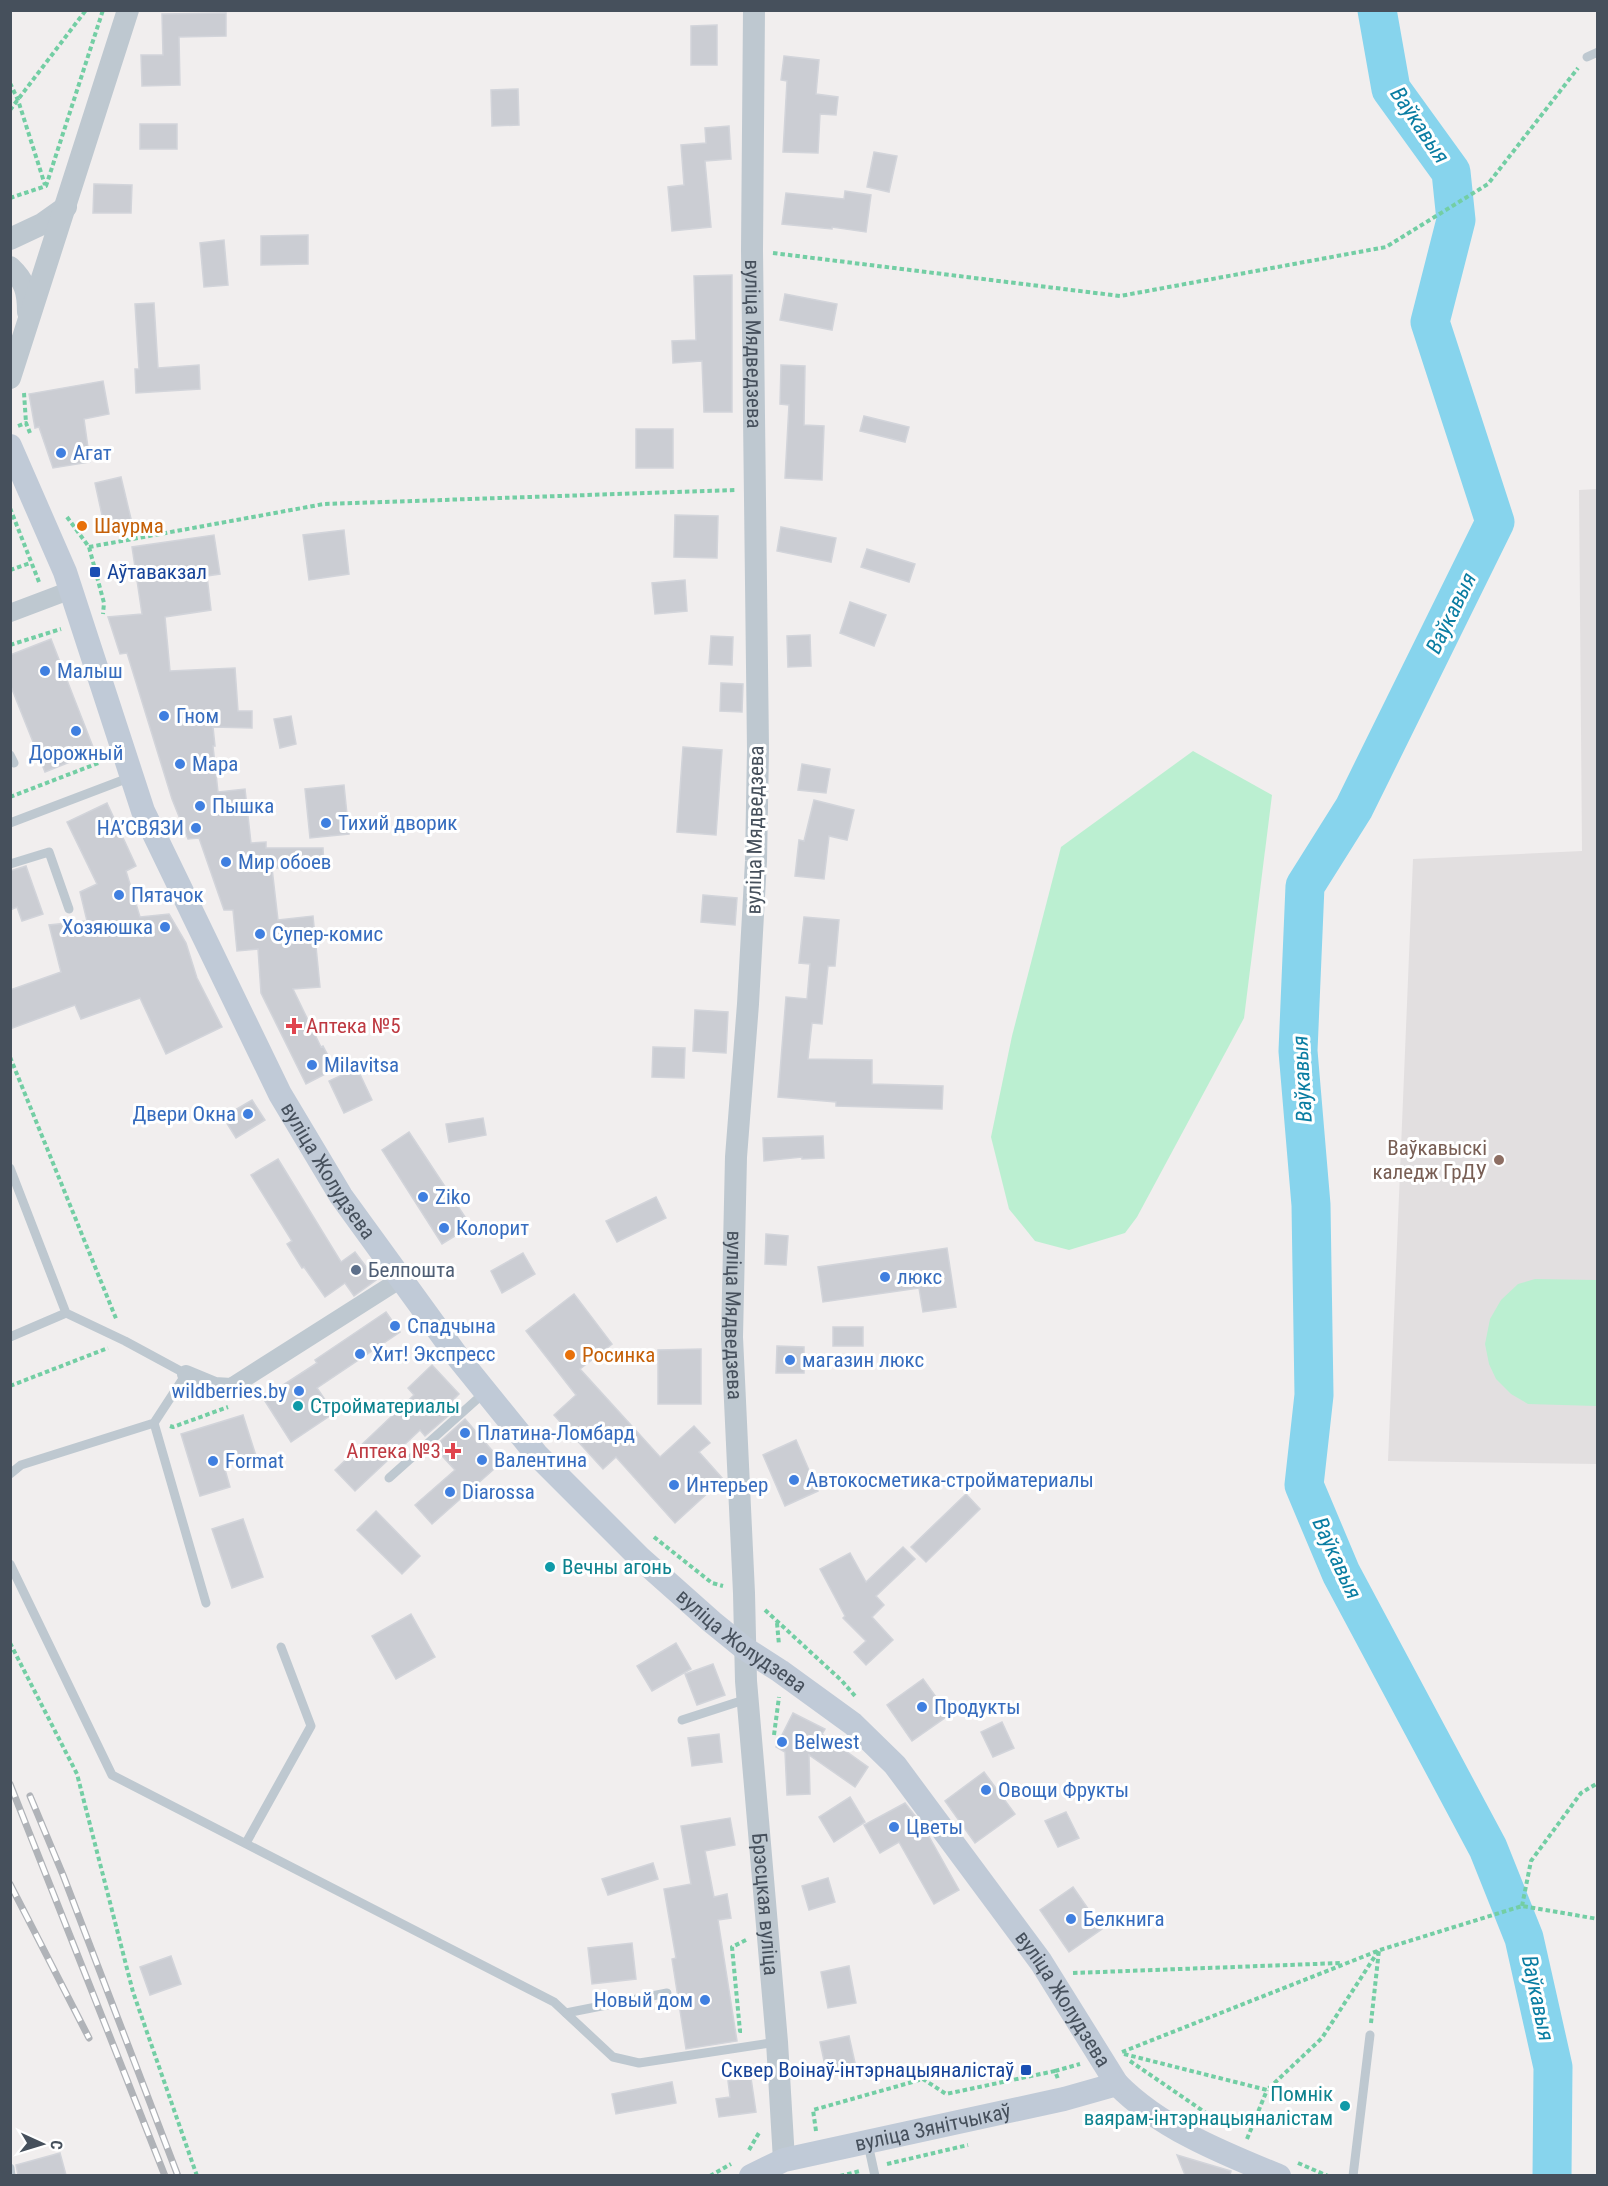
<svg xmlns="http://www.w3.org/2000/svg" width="1608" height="2186" font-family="'Roboto Condensed',sans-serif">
<rect width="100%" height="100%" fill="#f1eeee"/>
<!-- education -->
<path fill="#e2dfe0" d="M 1597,489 L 1597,1464 L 1388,1461 L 1413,859 L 1582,851 L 1579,490 Z"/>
<!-- green -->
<g fill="#bbefd1">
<path d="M 1193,751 L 1272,795 L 1244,1018 L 1137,1217 L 1125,1233 L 1069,1250 L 1035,1241 L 1009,1209 L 991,1137 L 1012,1036 L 1061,847 Z"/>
<path d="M 1535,1279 L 1597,1280 L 1597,1406 L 1528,1404 L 1511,1394 L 1496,1379 L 1489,1364 L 1485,1344 L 1490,1319 L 1501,1300 L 1518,1284 Z"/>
</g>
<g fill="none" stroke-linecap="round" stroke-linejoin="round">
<!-- river -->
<path stroke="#87d4ed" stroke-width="39" d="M 1377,10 L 1391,89 L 1451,172 L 1456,220 L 1430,322 L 1495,522 L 1354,808 L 1305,886 L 1298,1051 L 1311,1205 L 1314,1395 L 1304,1485 L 1341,1573 L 1488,1848 L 1524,1938 L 1553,2067 L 1552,2176"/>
</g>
<!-- building -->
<g fill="#cbcdd3" stroke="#d2d4da" stroke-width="1.5">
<path d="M 226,13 L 226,36 L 179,37 L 180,85 L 142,86 L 141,55 L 163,55 L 162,14 Z"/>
<path d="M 717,25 L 717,65 L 691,65 L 691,26 Z"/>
<path d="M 784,56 L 819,60 L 816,94 L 838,97 L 836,115 L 820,114 L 818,153 L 783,152 L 787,81 L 781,80 Z"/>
<path d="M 518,89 L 519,125 L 492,126 L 491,90 Z"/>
<rect x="140" y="124" width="37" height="25"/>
<path d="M 729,126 L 731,159 L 705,161 L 711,227 L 672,231 L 668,187 L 684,185 L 681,145 L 706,143 L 705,128 Z"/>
<path d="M 874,152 L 897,156 L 889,192 L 867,187 Z"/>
<path d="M 94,184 L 132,185 L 131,213 L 93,213 Z"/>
<path d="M 845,191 L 871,195 L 866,232 L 832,227 L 832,229 L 782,224 L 786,193 L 844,199 Z"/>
<path d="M 308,235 L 308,264 L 261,265 L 261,236 Z"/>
<path d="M 224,240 L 228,285 L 204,287 L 200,243 Z"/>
<path d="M 732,275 L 732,412 L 704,412 L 702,361 L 673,363 L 672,341 L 696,340 L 694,276 Z"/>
<path d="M 785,294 L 837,304 L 832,330 L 780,320 Z"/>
<path d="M 154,303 L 158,368 L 199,365 L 200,389 L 136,393 L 135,369 L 139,369 L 135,304 Z"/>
<path d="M 781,365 L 805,366 L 804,425 L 824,426 L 822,480 L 785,478 L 789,405 L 780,404 Z"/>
<path d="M 103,381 L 109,414 L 84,419 L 90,462 L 53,468 L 39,427 L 35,428 L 29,394 Z"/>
<path d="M 864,416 L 909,427 L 905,442 L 860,431 Z"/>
<rect x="636" y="429" width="37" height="39"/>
<path d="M 121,477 L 132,523 L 105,529 L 95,483 Z"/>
<path d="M 675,515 L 718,516 L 717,558 L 674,557 Z"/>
<path d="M 781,527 L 836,538 L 831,562 L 777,551 Z"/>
<path d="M 344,530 L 349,574 L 309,580 L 303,535 Z"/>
<path d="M 214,535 L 220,574 L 207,576 L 211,610 L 165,617 L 170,671 L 235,668 L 238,711 L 252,711 L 252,728 L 213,727 L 215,746 L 213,746 L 218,792 L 245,789 L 251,843 L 266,842 L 266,848 L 323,848 L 324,867 L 272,868 L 278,920 L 313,916 L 320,987 L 293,989 L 321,1047 L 323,1046 L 335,1069 L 306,1084 L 261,993 L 258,949 L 237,951 L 233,910 L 224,910 L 199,838 L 188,839 L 172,799 L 127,653 L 120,654 L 108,617 L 142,614 L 132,547 Z"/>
<path d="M 867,549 L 915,564 L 909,582 L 861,567 Z"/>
<path d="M 685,580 L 687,611 L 655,614 L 652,583 Z"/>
<path d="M 850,602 L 886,615 L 874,646 L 840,633 Z"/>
<path d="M 810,635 L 811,666 L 788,667 L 787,636 Z"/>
<path d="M 711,636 L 733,637 L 732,665 L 709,664 Z"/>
<path d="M 51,639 L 95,752 L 45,772 L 10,684 L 10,655 Z"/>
<path d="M 721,683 L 743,684 L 742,712 L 720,711 Z"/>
<path d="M 291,716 L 296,744 L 280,748 L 274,719 Z"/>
<path d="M 683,747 L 722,750 L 716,835 L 677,832 Z"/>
<path d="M 802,764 L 830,769 L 826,793 L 798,790 Z"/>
<path d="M 344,785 L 349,834 L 310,838 L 305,789 Z"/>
<path d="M 814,800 L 854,810 L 847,840 L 829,836 L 824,879 L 795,876 L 799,840 L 804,841 Z"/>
<path d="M 107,803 L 136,866 L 126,871 L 140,917 L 169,914 L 186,943 L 197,978 L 222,1027 L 166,1054 L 140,998 L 81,1019 L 75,1005 L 10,1029 L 10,990 L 61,972 L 49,925 L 87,921 L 80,892 L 97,884 L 67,822 Z"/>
<path d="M 26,866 L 43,914 L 22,921 L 17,907 L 10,910 L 10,871 Z"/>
<path d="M 703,895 L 737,898 L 735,925 L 701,922 Z"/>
<path d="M 804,917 L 839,920 L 835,966 L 828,966 L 822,1024 L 812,1023 L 808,1059 L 872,1060 L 872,1084 L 943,1086 L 942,1109 L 836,1106 L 836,1102 L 778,1097 L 786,997 L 807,999 L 810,964 L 799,963 Z"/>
<path d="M 695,1010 L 728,1012 L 726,1053 L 693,1051 Z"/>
<path d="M 653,1047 L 685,1048 L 684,1078 L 652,1077 Z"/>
<path d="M 357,1068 L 372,1100 L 344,1113 L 329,1081 Z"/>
<path d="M 252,1100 L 265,1120 L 236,1138 L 223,1117 Z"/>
<path d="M 483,1118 L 486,1135 L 449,1142 L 446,1124 Z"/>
<path d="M 409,1132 L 471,1226 L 442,1244 L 382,1150 Z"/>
<path d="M 823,1136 L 824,1158 L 802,1159 L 802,1157 L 764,1161 L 763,1138 Z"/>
<path d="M 278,1159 L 341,1262 L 355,1252 L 376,1280 L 354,1296 L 345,1283 L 325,1297 L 304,1267 L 302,1268 L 287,1244 L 292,1241 L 251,1175 Z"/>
<path d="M 656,1197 L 666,1218 L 617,1242 L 606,1221 Z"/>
<path d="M 766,1234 L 788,1236 L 786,1265 L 765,1264 Z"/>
<path d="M 947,1248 L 956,1307 L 923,1312 L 919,1288 L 823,1302 L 818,1267 Z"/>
<path d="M 523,1253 L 535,1274 L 502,1293 L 491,1271 Z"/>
<path d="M 574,1294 L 612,1344 L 580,1369 L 660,1457 L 694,1426 L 710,1443 L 699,1452 L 723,1479 L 675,1523 L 616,1457 L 603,1469 L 554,1415 L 576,1395 L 526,1331 Z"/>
<path d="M 386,1312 L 400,1332 L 317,1388 L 334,1413 L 291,1442 L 263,1398 L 317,1363 L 315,1360 Z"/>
<rect x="833" y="1327" width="30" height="19"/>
<path d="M 777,1346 L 804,1347 L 804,1373 L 776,1373 Z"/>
<path d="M 701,1349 L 701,1404 L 658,1404 L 658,1350 Z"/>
<path d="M 432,1365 L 459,1394 L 450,1403 L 456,1409 L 425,1436 L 420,1430 L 355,1491 L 335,1470 L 414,1395 L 408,1388 Z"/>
<path d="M 243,1415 L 256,1456 L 224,1466 L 230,1487 L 200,1496 L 181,1434 Z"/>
<path d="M 465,1419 L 502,1462 L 432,1524 L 415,1505 L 455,1470 L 434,1447 Z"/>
<path d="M 796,1440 L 818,1491 L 785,1506 L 763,1455 Z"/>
<path d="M 966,1494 L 980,1509 L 926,1562 L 911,1547 Z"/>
<path d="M 376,1511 L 420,1556 L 402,1574 L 357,1530 Z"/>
<path d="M 243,1519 L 263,1577 L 232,1588 L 212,1529 Z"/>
<path d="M 903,1547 L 915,1559 L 876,1596 L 884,1605 L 872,1617 L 893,1640 L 866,1665 L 854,1652 L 866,1641 L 843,1618 L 845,1616 L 820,1569 L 850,1553 L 866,1582 Z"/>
<path d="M 411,1614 L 435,1657 L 396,1679 L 372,1636 Z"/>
<path d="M 676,1643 L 691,1669 L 652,1691 L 637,1666 Z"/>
<path d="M 713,1664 L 725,1695 L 697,1705 L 685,1674 Z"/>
<path d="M 923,1679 L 949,1715 L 912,1741 L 887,1705 Z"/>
<path d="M 793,1713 L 825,1729 L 822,1734 L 868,1767 L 855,1787 L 809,1755 L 810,1794 L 787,1795 L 785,1752 L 776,1747 Z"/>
<path d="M 1002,1722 L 1014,1748 L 993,1757 L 981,1732 Z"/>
<path d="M 719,1734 L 722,1762 L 692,1766 L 688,1738 Z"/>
<path d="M 984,1772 L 1015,1814 L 975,1843 L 945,1801 Z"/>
<path d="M 850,1797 L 865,1822 L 834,1842 L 819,1817 Z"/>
<path d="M 905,1803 L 923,1826 L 959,1890 L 934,1904 L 899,1842 L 880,1853 L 864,1825 Z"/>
<path d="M 1066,1812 L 1079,1838 L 1058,1847 L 1045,1821 Z"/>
<path d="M 730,1818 L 735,1845 L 705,1851 L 714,1897 L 727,1894 L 731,1918 L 718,1920 L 737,2041 L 686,2049 L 672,1959 L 676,1958 L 664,1889 L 691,1884 L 681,1826 Z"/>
<path d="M 653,1863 L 658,1879 L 608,1895 L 602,1879 Z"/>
<path d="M 828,1878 L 835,1902 L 809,1910 L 802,1886 Z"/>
<path d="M 1073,1887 L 1102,1929 L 1069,1952 L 1040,1910 Z"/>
<path d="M 632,1943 L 636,1979 L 592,1984 L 588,1948 Z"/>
<path d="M 171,1956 L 181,1984 L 150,1995 L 140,1967 Z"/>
<path d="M 849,1966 L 856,2003 L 828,2008 L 821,1972 Z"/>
<path d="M 849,2036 L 855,2063 L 826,2070 L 820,2042 Z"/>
<path d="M 751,2078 L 756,2112 L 719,2117 L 716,2099 L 730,2097 L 728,2081 Z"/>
<path d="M 672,2082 L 676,2103 L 616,2114 L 612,2094 Z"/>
<path d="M 60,2153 L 66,2175 L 18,2175 L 16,2165 Z"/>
<path d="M 1177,2155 L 1231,2171 L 1230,2175 L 1185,2175 Z"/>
</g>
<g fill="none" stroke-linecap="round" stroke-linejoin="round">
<!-- path -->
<g stroke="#73cea4" stroke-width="4" stroke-dasharray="4.5 3" stroke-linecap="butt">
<path d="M 10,83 L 18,100 L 45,185"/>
<path d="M 10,110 L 86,10"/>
<path d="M 10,198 L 46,186 L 103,10"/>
<path d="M 773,253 L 1120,296 L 1386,247 L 1488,184 L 1578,68"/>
<path d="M 24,393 L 26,423"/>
<path d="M 18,426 L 26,423 L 30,433"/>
<path d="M 10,508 L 39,582"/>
<path d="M 67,517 L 89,547 L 104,603 L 103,614"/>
<path d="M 89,547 L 324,504 L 735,490"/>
<path d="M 10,570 L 30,563"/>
<path d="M 10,645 L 61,629"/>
<path d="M 10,797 L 101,762"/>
<path d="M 10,1057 L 117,1321"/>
<path d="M 10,1386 L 108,1348"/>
<path d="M 170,1426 L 173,1427 L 228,1407"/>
<path d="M 654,1537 L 712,1583 L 723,1586"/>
<path d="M 765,1610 L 842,1681 L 855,1696"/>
<path d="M 777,1623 L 779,1645"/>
<path d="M 10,1643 L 77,1774 L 133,1992 L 197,2176"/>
<path d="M 774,1735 L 779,1697"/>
<path d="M 1522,1906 L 1531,1861 L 1581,1793 L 1598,1783"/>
<path d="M 1073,1973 L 1341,1963"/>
<path d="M 1371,2023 L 1379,1950"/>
<path d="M 742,2031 L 740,2031 L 732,1947 L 748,1939"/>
<path d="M 1122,2052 L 1380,1950 L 1522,1906 L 1598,1919"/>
<path d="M 1124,2054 L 1267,2090 L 1322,2038 L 1379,1950"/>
<path d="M 1130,2061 L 1225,2126"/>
<path d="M 1055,2071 L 1080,2064"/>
<path d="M 816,2131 L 813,2110 L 923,2079 L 946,2094 L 1055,2071 L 1058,2079"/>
<path d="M 1247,2139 L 1267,2090"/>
<path d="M 749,2150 L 760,2131"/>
<path d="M 1298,2163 L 1328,2176"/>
<path d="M 887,2164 L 968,2145"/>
<path d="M 710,2176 L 731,2164"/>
<path d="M 840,2176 L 860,2171"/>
</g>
<!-- service -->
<g stroke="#bec8d0" stroke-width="9">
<path d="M 1587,57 L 1598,52"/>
<path d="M 10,755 L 14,763"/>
<path d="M 10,823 L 131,777"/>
<path d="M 10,864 L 49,852 L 69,909"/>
<path d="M 10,1168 L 66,1313 L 125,1341 L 186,1374 L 154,1423 L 21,1465 L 10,1474"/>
<path d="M 10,1337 L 66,1313"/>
<path d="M 154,1423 L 206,1603"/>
<path d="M 389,1478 L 484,1393"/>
<path d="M 10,1564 L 112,1775 L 554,2002 L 613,2057 L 639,2063 L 777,2042"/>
<path d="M 682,1720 L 747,1699"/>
<path d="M 246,1843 L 311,1726 L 281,1647"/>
<path d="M 566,2013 L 667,1993"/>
<path d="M 868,2144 L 875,2176"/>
<path d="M 10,2168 L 11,2176"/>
<path d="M 1353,2176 L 1370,2035"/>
</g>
<!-- minor -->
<g stroke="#bec8d0" stroke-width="18">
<path d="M 10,613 L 71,590"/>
<path d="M 186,1374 L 215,1386 L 231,1387 L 401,1279"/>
</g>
<!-- tertiary -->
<g stroke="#bec8d0" stroke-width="22">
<path id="s1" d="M 754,10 L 752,250 L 758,749 L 756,861 L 748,1004 L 736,1157 L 732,1337 L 744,1593 L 746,1681 L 777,2042 L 784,2160"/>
<path d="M 10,239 L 42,224 L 66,207"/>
<path d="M 10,267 C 25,281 28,292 28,312"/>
<path d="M 10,378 L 128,10"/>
</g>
<!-- secondary -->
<g stroke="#c0cad7" stroke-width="24">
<path id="s2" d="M 10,446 L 65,572 L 143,811 L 280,1094 L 341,1196 L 460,1360 L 537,1455 L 640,1558 L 712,1622 L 744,1648 L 780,1671 L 853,1724 L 895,1765 L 1041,1962 L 1117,2084 C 1160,2128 1223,2153 1279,2176"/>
<path id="s3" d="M 751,2176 L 784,2160 L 1064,2099 L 1117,2084"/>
</g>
<defs>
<g id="rail">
<path d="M 10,1784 L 165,2176"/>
<path d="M 30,1796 L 63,1875 L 178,2176"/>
<path d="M 10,1884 L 89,2038"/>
</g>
</defs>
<!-- rail casing -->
<use href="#rail" stroke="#b0b3b8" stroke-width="7"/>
<!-- rail -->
<use href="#rail" stroke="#fff" stroke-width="4.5" stroke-dasharray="14" stroke-linecap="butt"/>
</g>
<!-- markers -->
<g fill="#3f7fe0" stroke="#fff" stroke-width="2">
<circle cx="61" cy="453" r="6"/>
<circle cx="45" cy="671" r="6"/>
<circle cx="164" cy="716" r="6"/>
<circle cx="76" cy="731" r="6"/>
<circle cx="180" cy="764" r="6"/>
<circle cx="200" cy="806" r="6"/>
<circle cx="326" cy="823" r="6"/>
<circle cx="196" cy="828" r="6"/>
<circle cx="226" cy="862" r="6"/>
<circle cx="119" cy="895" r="6"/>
<circle cx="165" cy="927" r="6"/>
<circle cx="260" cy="934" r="6"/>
<circle cx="312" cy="1065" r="6"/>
<circle cx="248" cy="1114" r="6"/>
<circle cx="423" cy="1197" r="6"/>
<circle cx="444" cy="1228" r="6"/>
<circle cx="885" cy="1277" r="6"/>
<circle cx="395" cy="1326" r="6"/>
<circle cx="360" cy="1354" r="6"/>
<circle cx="790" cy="1360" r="6"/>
<circle cx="299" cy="1391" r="6"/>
<circle cx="465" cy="1433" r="6"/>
<circle cx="482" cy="1460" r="6"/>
<circle cx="213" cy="1461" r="6"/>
<circle cx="794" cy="1480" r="6"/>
<circle cx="674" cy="1485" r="6"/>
<circle cx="450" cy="1492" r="6"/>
<circle cx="922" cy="1707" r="6"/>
<circle cx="782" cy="1742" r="6"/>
<circle cx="986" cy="1790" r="6"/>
<circle cx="894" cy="1827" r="6"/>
<circle cx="1071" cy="1919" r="6"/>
<circle cx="705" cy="2000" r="6"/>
</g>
<g fill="#e8710a" stroke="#fff" stroke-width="2">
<circle cx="82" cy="526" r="6"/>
<circle cx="570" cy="1355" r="6"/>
</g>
<g fill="#1a4fb4" stroke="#fff" stroke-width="2">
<rect x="89" y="566" width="12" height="12" rx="3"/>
<rect x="1020" y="2064" width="12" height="12" rx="3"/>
</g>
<g fill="#e0444e" stroke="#fff" stroke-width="2">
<path d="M291 1017h6v6h6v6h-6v6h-6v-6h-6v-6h6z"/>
<path d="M450 1442h6v6h6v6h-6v6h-6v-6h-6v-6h6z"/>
</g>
<circle fill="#8d6e63" stroke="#fff" stroke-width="2" cx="1499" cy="1160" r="6"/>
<circle fill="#5c6f8a" stroke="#fff" stroke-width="2" cx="356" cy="1270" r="6"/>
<g fill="#0f9aa8" stroke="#fff" stroke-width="2">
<circle cx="298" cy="1406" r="6"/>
<circle cx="550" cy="1567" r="6"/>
<circle cx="1345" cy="2106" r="6"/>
</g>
<g text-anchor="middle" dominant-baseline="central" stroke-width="6" stroke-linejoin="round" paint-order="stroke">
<!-- street labels -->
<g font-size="21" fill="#46505c" stroke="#fff">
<text stroke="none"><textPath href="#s1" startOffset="334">вуліца Мядведзева</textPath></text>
<text transform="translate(755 830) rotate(-89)">вуліца Мядведзева</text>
<text stroke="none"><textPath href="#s2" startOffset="794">вуліца Жолудзева</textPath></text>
<text stroke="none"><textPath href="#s1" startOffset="1306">вуліца Мядведзева</textPath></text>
<text stroke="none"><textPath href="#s2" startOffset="1424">вуліца Жолудзева</textPath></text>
<text stroke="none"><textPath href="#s1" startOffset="1896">Брэсцкая вуліца</textPath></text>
<text stroke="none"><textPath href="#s2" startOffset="1910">вуліца Жолудзева</textPath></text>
<text stroke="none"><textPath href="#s3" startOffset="189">вуліца Зянітчыкаў</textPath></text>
</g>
<!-- shop labels -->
<g font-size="21" fill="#366cbe" stroke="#fff" text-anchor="start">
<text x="73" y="453">Агат</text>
<text x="57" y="671">Малыш</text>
<text x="176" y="716">Гном</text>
<text x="76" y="753" text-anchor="middle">Дорожный</text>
<text x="192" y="764">Мара</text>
<text x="212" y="806">Пышка</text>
<text x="338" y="823">Тихий дворик</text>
<text x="184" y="828" text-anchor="end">НАʼСВЯЗИ</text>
<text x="238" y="862">Мир обоев</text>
<text x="131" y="895">Пятачок</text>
<text x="153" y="927" text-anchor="end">Хозяюшка</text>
<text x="272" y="934">Супер-комис</text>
<text x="324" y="1065">Milavitsa</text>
<text x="236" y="1114" text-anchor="end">Двери Окна</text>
<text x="435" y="1197">Ziko</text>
<text x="456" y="1228">Колорит</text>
<text x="897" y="1277">люкс</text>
<text x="407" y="1326">Спадчына</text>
<text x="372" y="1354">Хит! Экспресс</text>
<text x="802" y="1360">магазин люкс</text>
<text x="287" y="1391" text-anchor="end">wildberries.by</text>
<text x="477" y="1433">Платина-Ломбард</text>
<text x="494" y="1460">Валентина</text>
<text x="225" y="1461">Format</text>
<text x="806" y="1480">Автокосметика-стройматериалы</text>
<text x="686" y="1485">Интерьер</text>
<text x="462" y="1492">Diarossa</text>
<text x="934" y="1707">Продукты</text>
<text x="794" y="1742">Belwest</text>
<text x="998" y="1790">Овощи Фрукты</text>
<text x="906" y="1827">Цветы</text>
<text x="1083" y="1919">Белкнига</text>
<text x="693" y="2000" text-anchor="end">Новый дом</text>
</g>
<!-- food labels -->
<g font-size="21" fill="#c56008" stroke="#fff" text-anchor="start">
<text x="94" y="526">Шаурма</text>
<text x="582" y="1355">Росинка</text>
</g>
<!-- transit labels -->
<g font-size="21" fill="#164399" stroke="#fff" text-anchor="start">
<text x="107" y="572">Аўтавакзал</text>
<text x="1014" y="2070" text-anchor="end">Сквер Воінаў-інтэрнацыяналістаў</text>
</g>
<!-- health labels -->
<g font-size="21" fill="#be3a42" stroke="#fff" text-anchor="start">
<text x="306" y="1026">Аптека №5</text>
<text x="441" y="1451" text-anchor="end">Аптека №3</text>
</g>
<!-- education labels -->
<g font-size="21" fill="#785e54" stroke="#fff" text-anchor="end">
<text x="1487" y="1148">Ваўкавыскі<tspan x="1487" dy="24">каледж ГрДУ</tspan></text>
</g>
<!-- service labels -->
<g font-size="21" fill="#4e5e75" stroke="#fff" text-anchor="start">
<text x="368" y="1270">Белпошта</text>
</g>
<!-- culture labels -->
<g font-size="21" fill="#0d838f" stroke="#fff" text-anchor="start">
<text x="310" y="1406">Стройматериалы</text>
<text x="562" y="1567">Вечны агонь</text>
<text x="1333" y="2094" text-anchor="end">Помнік<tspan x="1333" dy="24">ваярам-інтэрнацыяналістам</tspan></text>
</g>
<!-- water labels -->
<g font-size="22" font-style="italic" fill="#0a7da2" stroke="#fff">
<text transform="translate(1420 125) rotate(56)">Ваўкавыя</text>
<text transform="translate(1451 613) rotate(-64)">Ваўкавыя</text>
<text transform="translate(1302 1079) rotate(-93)">Ваўкавыя</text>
<text transform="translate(1337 1558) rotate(65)">Ваўкавыя</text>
<text transform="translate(1538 1998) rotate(78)">Ваўкавыя</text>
</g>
</g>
<!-- border -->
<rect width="1608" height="2186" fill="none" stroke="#46505c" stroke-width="24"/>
<!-- north arrow -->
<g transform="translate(42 2144) rotate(94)" stroke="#ffffff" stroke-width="4.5" paint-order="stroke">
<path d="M0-4.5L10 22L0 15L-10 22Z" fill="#46505c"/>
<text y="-9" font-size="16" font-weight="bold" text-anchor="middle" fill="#46505c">С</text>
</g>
</svg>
